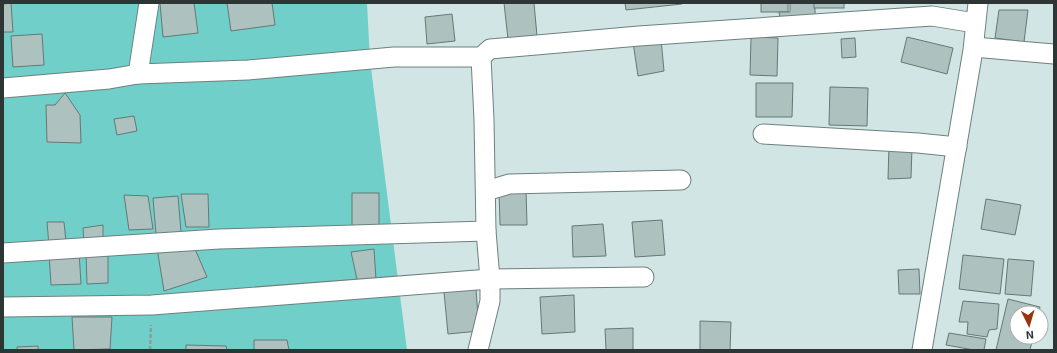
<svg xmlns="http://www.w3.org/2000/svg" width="1057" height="353" font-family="'Exo 2',sans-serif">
<rect width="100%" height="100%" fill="#d1e6e4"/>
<!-- green -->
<path fill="#70d0c9" d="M 3,3 L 367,3 L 370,60 L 407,350 L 3,350 Z"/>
<!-- building -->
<g fill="#adc1bf" stroke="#657876">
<path d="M 11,3 L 13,32 L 3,32 L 3,4 Z"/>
<path d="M 160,3 L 194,3 L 198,33 L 163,37 Z"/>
<path d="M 227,3 L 272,3 L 275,25 L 231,31 Z"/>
<path d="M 504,3 L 534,3 L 537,36 L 508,39 Z"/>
<path d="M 625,3 L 682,3 L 682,4 L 626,10 Z"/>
<rect x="761" y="3" width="27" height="9"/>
<path d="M 790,3 L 815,3 L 815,17 L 780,18 L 779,12 L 790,12 Z"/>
<rect x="814" y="3" width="30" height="5"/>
<path d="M 999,10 L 1028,10 L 1024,42 L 995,38 Z"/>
<path d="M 452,14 L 455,41 L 427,44 L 425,17 Z"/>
<path d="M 42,34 L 44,65 L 13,67 L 11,36 Z"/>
<path d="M 751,37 L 778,38 L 777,76 L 750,75 Z"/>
<path d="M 907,37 L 953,48 L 947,74 L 901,62 Z"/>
<path d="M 855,38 L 856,57 L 842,58 L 841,39 Z"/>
<path d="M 661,39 L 664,71 L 638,76 L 633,42 Z"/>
<path d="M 756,83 L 793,83 L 792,117 L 756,117 Z"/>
<path d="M 830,87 L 868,88 L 867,126 L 829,125 Z"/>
<path d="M 65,93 L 80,115 L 81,143 L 47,142 L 46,105 L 55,105 Z"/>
<path d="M 134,116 L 137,131 L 117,135 L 114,119 Z"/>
<path d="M 889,145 L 912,147 L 911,178 L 888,179 Z"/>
<path d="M 526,189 L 527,225 L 500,225 L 499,190 Z"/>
<rect x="352" y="193" width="27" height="35"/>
<path d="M 181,194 L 208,194 L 209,227 L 186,227 Z"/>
<path d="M 124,195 L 148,196 L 153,229 L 129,230 Z"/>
<path d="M 178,196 L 181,232 L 156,234 L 153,198 Z"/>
<path d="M 986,199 L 1021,205 L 1015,235 L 981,229 Z"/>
<path d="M 662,220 L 665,255 L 635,257 L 632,222 Z"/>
<path d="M 47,222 L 64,222 L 66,242 L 49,246 Z"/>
<path d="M 603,224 L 606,256 L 573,257 L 572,226 Z"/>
<path d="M 103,225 L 103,242 L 84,243 L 83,228 Z"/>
<path d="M 192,242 L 207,277 L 164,291 L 157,248 Z"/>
<path d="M 374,249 L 376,280 L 358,284 L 351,252 Z"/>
<path d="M 79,251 L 81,284 L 51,285 L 49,254 Z"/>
<path d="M 108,251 L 108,283 L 87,284 L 86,254 Z"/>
<path d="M 963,255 L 1004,259 L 1000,294 L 959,289 Z"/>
<path d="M 1008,259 L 1034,261 L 1031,296 L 1005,294 Z"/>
<path d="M 919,269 L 920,294 L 899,294 L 898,270 Z"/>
<path d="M 476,289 L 479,331 L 448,334 L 444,292 Z"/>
<path d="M 574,295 L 575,332 L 542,334 L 540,297 Z"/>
<path d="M 1008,299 L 1040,307 L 1039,313 L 1017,313 L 1017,337 L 1033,337 L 1030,350 L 996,350 Z"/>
<path d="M 963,301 L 999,304 L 997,329 L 989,330 L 987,337 L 967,334 L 968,322 L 959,322 Z"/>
<path d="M 72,317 L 112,317 L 110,349 L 74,350 Z"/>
<path d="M 700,321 L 731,322 L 730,350 L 700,350 Z"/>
<path d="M 633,328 L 633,350 L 606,350 L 605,329 Z"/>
<path d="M 949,333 L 986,339 L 984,350 L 974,350 L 946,345 Z"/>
<path d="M 254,340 L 287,340 L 289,350 L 254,350 Z"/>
<path d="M 186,345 L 226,346 L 227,350 L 186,350 Z"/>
<path d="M 38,346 L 38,350 L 17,350 L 17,347 Z"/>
</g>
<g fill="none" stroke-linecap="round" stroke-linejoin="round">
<defs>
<g id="street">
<path d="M 974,47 L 1054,54"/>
<path d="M 138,74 L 149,3"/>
<path d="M 3,88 L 109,79 L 138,74 L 248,70 L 394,57 L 481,57 L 490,49 L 639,36 L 932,16 L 975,23"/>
<path d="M 763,134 L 918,143 L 957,147"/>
<path d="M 486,191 L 509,184 L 681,180"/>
<path d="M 3,253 L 219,239 L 486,231"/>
<path d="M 3,307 L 152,305 L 490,279 L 644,277"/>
<path d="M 478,350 L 490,301 L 490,279 L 486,231 L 484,120 L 481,57"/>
<path d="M 922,350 L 973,50 L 978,3"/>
</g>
</defs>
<!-- street casing -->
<use href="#street" stroke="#6d807e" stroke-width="21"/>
<!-- path -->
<path stroke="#8d9c9b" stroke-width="2.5" stroke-dasharray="4 2" stroke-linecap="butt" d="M 150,350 L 151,325"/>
<!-- street -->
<use href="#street" stroke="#fff" stroke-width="19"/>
</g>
<!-- border -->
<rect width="1057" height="353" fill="none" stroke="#2e3635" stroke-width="8"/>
<!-- north arrow -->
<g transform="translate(1029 325) rotate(175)"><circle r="19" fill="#ffffff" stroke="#abafae"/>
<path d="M0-3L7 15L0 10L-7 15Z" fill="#9a350b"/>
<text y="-6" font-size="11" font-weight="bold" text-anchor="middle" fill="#2e3635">N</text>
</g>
</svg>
